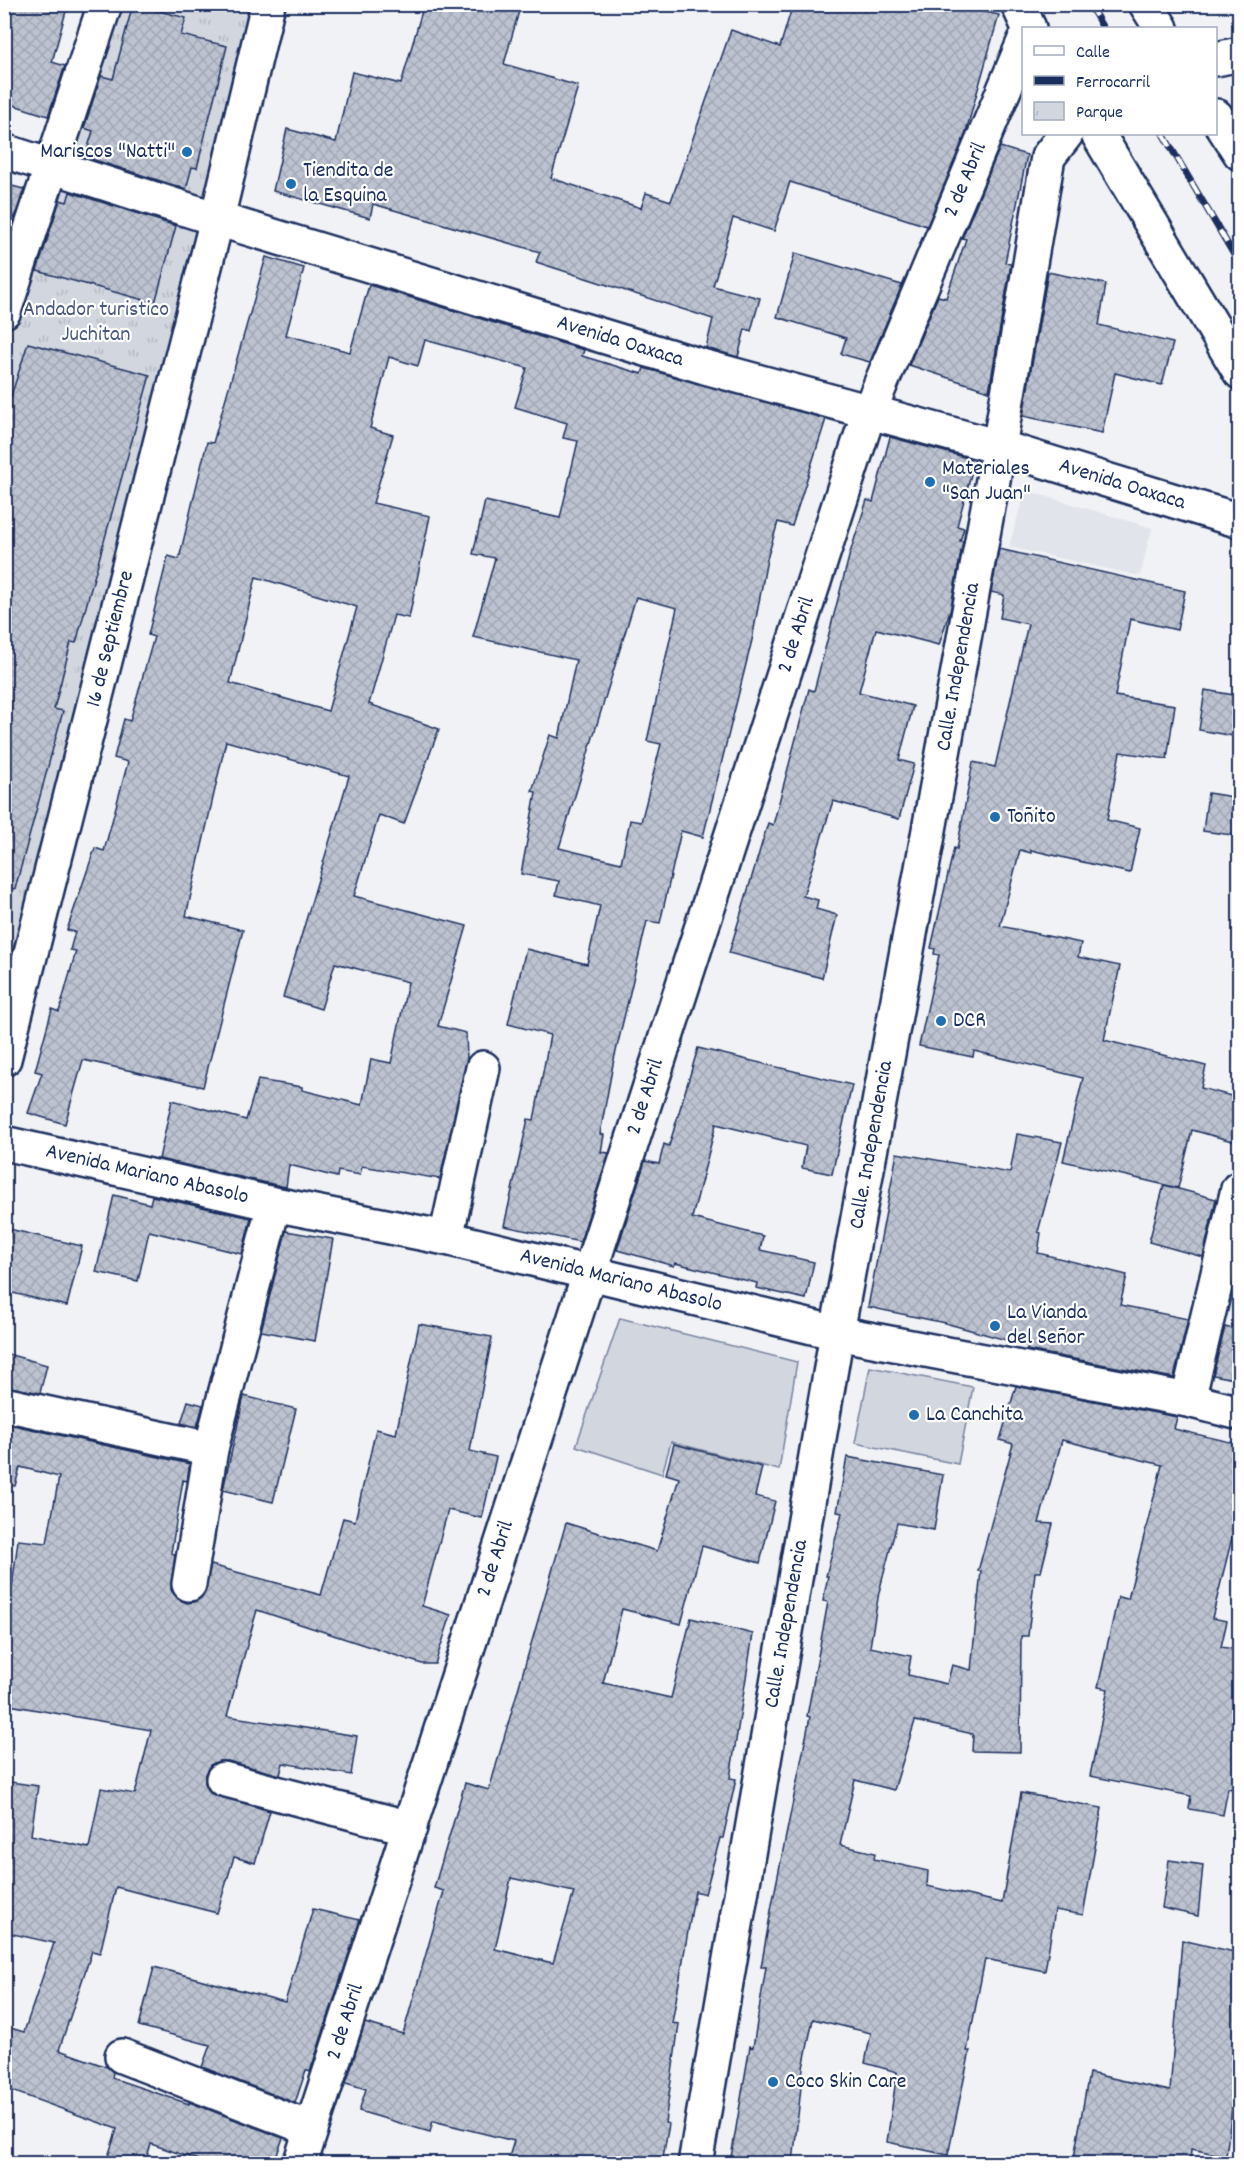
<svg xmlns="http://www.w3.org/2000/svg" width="1244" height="2168" font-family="Dekko,sans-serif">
<defs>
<pattern id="park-tufts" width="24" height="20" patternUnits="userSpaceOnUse" patternTransform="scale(1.5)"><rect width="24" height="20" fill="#d2d6df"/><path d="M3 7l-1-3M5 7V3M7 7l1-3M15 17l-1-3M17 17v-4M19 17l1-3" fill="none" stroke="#b4b8c2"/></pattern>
<pattern id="building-cross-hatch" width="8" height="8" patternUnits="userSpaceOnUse" patternTransform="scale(1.5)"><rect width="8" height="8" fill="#bcc2d0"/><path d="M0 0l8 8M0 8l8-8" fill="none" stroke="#a1a7b5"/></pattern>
</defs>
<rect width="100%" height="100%" fill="#f1f2f5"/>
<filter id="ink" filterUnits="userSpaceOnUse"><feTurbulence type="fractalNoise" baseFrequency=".0167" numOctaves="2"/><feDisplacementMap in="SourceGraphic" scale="12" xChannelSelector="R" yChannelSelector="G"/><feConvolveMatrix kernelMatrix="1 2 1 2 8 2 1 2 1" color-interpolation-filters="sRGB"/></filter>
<g filter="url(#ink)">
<!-- built -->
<path fill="#e1e4ea" d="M 1025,490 L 1152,528 L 1140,576 L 1009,547 Z"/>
<!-- grass -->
<g fill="#d2d6df" stroke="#76829e" stroke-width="1.5">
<path d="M 620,1318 L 797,1362 L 779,1470 L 671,1442 L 662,1474 L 576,1446 Z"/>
<path d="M 870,1367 L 973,1387 L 958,1464 L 855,1443 Z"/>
</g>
<!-- park -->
<path fill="url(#park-tufts)" stroke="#76829e" stroke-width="1.5" d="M 102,5 L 268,5 L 5,1059 L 5,307 Z"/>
<!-- building -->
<g fill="url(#building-cross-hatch)" stroke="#1b2f5e" stroke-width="1.5" fill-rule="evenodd">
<path d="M 4,4 L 68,4 L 52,62 L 65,66 L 48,116 L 4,102 Z"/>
<path d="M 133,4 L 186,18 L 181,35 L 227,46 L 197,168 L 192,167 L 186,189 L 85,157 L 93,131 L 84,128 L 101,76 L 113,79 Z"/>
<path d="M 424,4 L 521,4 L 504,64 L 578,86 L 551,178 L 641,208 L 646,193 L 671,201 L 731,30 L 780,47 L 793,4 L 948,4 L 999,15 L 965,135 L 927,226 L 790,182 L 774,231 L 733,218 L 713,286 L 760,298 L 751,331 L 745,329 L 738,357 L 706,348 L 713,319 L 536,262 L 540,252 L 373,204 L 370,218 L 273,191 L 287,129 L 336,142 L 352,72 L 401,84 Z"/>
<path d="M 1000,147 L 1027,155 L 1005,263 L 1011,264 L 989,391 L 909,365 L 938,296 L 946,298 L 966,239 L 962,238 Z"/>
<path d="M 4,184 L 24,189 L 4,249 Z"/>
<path d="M 70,192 L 176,226 L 155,303 L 37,271 L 60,200 L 67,202 Z"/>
<path d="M 795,253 L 902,285 L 870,362 L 841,354 L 846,338 L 777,317 Z"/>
<path d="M 266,257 L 304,268 L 286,335 L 350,352 L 369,285 L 584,350 L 582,356 L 642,374 L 644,368 L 826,419 L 792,526 L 778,522 L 767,559 L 752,640 L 703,837 L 681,831 L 660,923 L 647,921 L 613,1064 L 600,1134 L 604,1135 L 601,1152 L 609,1153 L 580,1242 L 504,1226 L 528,1119 L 534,1120 L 550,1035 L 508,1024 L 526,949 L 587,964 L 600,906 L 556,895 L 559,881 L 521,874 L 536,792 L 532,791 L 550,735 L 559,738 L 576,660 L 473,637 L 495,558 L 473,554 L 485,501 L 560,518 L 578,441 L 563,438 L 567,423 L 515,407 L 527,368 L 425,340 L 418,366 L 389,357 L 370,428 L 393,435 L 373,503 L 430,516 L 409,618 L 394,615 L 369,704 L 439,729 L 404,824 L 379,815 L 354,896 L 467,926 L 438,1026 L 466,1033 L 467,1060 L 440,1179 L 362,1166 L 360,1175 L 338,1171 L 337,1177 L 289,1165 L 286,1187 L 159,1159 L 172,1100 L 246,1120 L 258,1080 L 302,1087 L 302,1090 L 362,1105 L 371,1059 L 391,1063 L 408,982 L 335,963 L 321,1009 L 283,997 L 349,776 L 226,741 L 186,916 L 243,930 L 203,1087 L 83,1060 L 65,1124 L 28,1113 L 42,1073 L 35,1071 L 52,1009 L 59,1012 L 76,951 L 70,950 L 75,932 L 67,930 L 95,848 L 104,851 L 128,762 L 114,758 L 124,719 L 130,721 L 154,637 L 148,635 L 168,556 L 179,559 L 207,442 L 213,443 ZM 256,577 L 357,607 L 328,711 L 230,683 ZM 636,597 L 677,608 L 647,741 L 661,744 L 641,822 L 630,820 L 621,863 L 559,848 Z"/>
<path d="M 1048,272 L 1106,284 L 1099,325 L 1173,343 L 1162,385 L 1115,373 L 1102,433 L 1023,416 Z"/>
<path d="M 28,343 L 150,375 L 76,643 L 71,642 L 54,709 L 63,711 L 15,889 L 4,888 L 4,418 Z"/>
<path d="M 890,437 L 975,460 L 957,526 L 964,528 L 960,541 L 963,541 L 951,607 L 939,645 L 876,629 L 859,692 L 913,706 L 899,760 L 914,764 L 899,819 L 833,801 L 803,896 L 818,900 L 816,909 L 837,915 L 822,978 L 729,953 L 768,823 L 773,825 L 809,689 L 814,691 L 850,553 L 867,500 L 873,502 Z"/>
<path d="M 999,549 L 1185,591 L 1177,630 L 1130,619 L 1115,696 L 1175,705 L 1167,759 L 1120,752 L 1107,820 L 1140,828 L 1130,873 L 1031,850 L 1031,853 L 1020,850 L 1000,926 L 1081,943 L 1078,957 L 1120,966 L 1104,1040 L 1206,1066 L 1201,1088 L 1239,1098 L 1239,1143 L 1192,1130 L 1178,1188 L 1063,1161 L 1083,1078 L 974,1051 L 973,1057 L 919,1046 L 939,955 L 934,954 L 935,949 L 931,948 L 954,848 L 957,849 L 973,762 L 995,767 L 1028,624 L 1000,618 L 1004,595 L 991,592 Z"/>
<path d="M 1205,690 L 1239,696 L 1239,737 L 1199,730 Z"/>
<path d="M 1208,793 L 1239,798 L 1239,836 L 1203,831 Z"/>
<path d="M 698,1048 L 852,1085 L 832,1174 L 802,1168 L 806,1146 L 716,1124 L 692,1218 L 763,1236 L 760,1250 L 814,1262 L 806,1299 L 756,1288 L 757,1283 L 675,1263 L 674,1266 L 617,1250 L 645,1161 L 659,1164 L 664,1144 L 669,1146 Z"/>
<path d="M 1017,1134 L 1062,1142 L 1038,1232 L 1041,1233 L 1038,1253 L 1127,1275 L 1120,1305 L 1188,1319 L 1174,1378 L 1027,1350 L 1028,1346 L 945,1323 L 868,1307 L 897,1153 L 1010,1173 Z"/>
<path d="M 1164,1185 L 1216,1199 L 1203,1257 L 1149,1242 Z"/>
<path d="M 114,1195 L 150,1204 L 152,1196 L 251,1218 L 242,1254 L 149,1231 L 138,1281 L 96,1272 Z"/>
<path d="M 9,1229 L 82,1246 L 67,1306 L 4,1291 L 4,1249 Z"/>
<path d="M 286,1231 L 333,1239 L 315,1341 L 261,1331 Z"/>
<path d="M 419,1324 L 492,1337 L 470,1451 L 496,1457 L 482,1518 L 448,1510 L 422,1606 L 451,1615 L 435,1664 L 422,1664 L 257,1610 L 227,1716 L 357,1736 L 351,1775 L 283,1763 L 280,1775 L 228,1761 L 219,1761 L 210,1765 L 205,1774 L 205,1783 L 210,1793 L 270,1811 L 255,1863 L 234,1857 L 217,1913 L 116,1887 L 100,1953 L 92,1951 L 59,2050 L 107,2067 L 113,2072 L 112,2078 L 189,2104 L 189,2102 L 283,2138 L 274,2163 L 207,2163 L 151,2144 L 145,2163 L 106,2163 L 117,2129 L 4,2088 L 4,2026 L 24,2032 L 54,1943 L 4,1932 L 4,1781 L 38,1786 L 31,1835 L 89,1848 L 101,1788 L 135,1794 L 151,1730 L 4,1704 L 4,1650 L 18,1540 L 47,1543 L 59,1477 L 20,1467 L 15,1486 L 4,1485 L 4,1423 L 190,1464 L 187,1481 L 183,1480 L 171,1553 L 175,1554 L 171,1590 L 178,1599 L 187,1603 L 195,1602 L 203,1596 L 211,1565 L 321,1595 L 343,1518 L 355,1521 L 376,1429 L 396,1434 Z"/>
<path d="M 1225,1327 L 1239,1330 L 1239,1380 L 1213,1375 Z"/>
<path d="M 4,1353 L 47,1365 L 40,1393 L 4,1386 Z"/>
<path d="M 1016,1386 L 1177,1417 L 1174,1429 L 1239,1444 L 1239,1510 L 1212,1618 L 1227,1621 L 1221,1647 L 1239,1650 L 1239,1791 L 1228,1788 L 1223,1815 L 1189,1809 L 1191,1796 L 1090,1776 L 1108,1689 L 1098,1687 L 1118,1597 L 1128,1599 L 1162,1465 L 1062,1440 L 1039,1523 L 1053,1524 L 1041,1572 L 1035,1572 L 1028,1636 L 1021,1636 L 1020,1752 L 972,1751 L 973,1734 L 915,1721 L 894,1790 L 855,1780 L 840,1845 L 875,1853 L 874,1859 L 928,1871 L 927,1886 L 1002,1903 L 1021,1793 L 1102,1808 L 1083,1915 L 1055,1910 L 1045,1971 L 985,1959 L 967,2051 L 970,2051 L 948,2155 L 887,2142 L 897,2072 L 865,2063 L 871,2033 L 813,2019 L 803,2068 L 793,2163 L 730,2163 L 750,2046 L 753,2047 L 766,1967 L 761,1967 L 772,1905 L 810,1717 L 807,1716 L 828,1602 L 823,1601 L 828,1576 L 826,1576 L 842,1513 L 837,1512 L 847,1457 L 943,1475 L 934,1530 L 897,1523 L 879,1592 L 870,1647 L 911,1656 L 908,1675 L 947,1684 L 952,1665 L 971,1670 L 981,1571 L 978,1571 L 1013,1444 L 1000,1440 Z"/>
<path d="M 244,1396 L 296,1409 L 273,1502 L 223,1490 Z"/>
<path d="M 188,1401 L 203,1405 L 197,1427 L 181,1423 Z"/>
<path d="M 674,1444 L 762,1467 L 755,1496 L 775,1501 L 760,1563 L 702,1546 L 681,1624 L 622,1609 L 603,1683 L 671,1698 L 691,1618 L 753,1634 L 730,1778 L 736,1779 L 723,1838 L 720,1838 L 705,1894 L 695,1891 L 672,2023 L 679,2024 L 665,2123 L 669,2124 L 662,2163 L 507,2163 L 514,2141 L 433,2121 L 430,2132 L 359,2111 L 366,2089 L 346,2083 L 365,2023 L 403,2034 L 444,1891 L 434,1888 L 465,1783 L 489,1790 L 566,1523 L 657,1551 L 679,1478 L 666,1474 ZM 511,1878 L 574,1892 L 553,1963 L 495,1949 Z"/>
<path d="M 1169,1860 L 1203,1865 L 1198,1916 L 1162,1908 Z"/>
<path d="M 313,1909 L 360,1920 L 310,2072 L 306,2070 L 295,2103 L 202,2067 L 210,2045 L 139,2026 L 154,1967 L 285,2002 Z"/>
<path d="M 1182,1940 L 1239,1953 L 1239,2052 L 1226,2156 L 1191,2149 L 1190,2163 L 1073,2163 L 1089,2073 L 1170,2091 Z"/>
</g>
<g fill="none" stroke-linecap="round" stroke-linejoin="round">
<defs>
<g id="minor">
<path d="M 1018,4 L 1029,28"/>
<path d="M 1146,4 L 1161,28"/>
<path d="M 1216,59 L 1240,54"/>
<path d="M 1216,116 L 1240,153"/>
<path d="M 1098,134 L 1240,372"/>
<path d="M 4,151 L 217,219 L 705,367 L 999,447 L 1240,521"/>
<path d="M 4,311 L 105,4"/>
<path d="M 4,1059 L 217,219 L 268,4"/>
<path d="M 4,1143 L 274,1204 L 446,1238 L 837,1333 L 1188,1400 L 1240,1413"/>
<path d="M 446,1238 L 483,1068"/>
<path d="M 1188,1400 L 1238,1189"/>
<path d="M 4,1404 L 211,1449"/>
<path d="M 189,1584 L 211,1449 L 274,1204"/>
<path d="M 223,1779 L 410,1828"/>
<path d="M 122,2056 L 311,2129"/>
<path d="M 300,2164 L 869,412 L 1024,42"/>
<path d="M 695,2164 L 837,1333 L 999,447 L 1048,157 L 1066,134"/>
</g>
</defs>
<!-- minor casing -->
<use href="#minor" stroke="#1b2f5e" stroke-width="38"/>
<!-- minor -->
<use href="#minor" stroke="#fff" stroke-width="33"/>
<defs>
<g id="rail">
<path d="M 1089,4 L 1103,28"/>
<path d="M 1163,134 L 1240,265"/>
</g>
</defs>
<!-- rail casing -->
<use href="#rail" stroke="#1b2f5e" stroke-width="7"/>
<!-- rail -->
<use href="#rail" stroke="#fff" stroke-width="4.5" stroke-dasharray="14" stroke-linecap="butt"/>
</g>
</g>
<!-- markers -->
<g fill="#1f6fb2" stroke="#fff" stroke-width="2">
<circle cx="187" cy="152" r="6"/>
<circle cx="291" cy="184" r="6"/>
<circle cx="930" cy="482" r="6"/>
<circle cx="995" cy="817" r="6"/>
<circle cx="941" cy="1021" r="6"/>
<circle cx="995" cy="1326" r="6"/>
<circle cx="914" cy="1415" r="6"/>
<circle cx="773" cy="2082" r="6"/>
</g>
<g text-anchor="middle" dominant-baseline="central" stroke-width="4.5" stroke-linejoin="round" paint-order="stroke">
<!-- poi labels -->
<g font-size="22" fill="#1b2f5e" stroke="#fff" text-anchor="start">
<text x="175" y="152" text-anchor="end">Mariscos "Natti"</text>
<text x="303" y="171">Tiendita de<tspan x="303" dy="25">la Esquina</tspan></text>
<text x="942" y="469">Materiales<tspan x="942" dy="25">"San Juan"</tspan></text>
<text x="1007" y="817">Toñito</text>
<text x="953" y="1021">DCR</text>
<text x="1007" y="1313">La Vianda<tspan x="1007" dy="25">del Señor</tspan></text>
<text x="926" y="1415">La Canchita</text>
<text x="785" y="2082">Coco Skin Care</text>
</g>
<!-- street labels -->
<g font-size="22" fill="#1b2f5e" stroke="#fff">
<text transform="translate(966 180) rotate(-67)">2 de Abril</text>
<text transform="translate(620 342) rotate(17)">Avenida Oaxaca</text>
<text transform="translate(1122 485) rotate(17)">Avenida Oaxaca</text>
<text transform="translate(797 635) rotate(-72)">2 de Abril</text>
<text transform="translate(111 639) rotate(-76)">16 de Septiembre</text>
<text transform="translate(959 667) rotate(-80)">Calle. Independencia</text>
<text transform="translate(646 1097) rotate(-72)">2 de Abril</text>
<text transform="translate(872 1145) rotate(-80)">Calle. Independencia</text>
<text transform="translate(147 1175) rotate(13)">Avenida Mariano Abasolo</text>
<text transform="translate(621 1281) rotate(14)">Avenida Mariano Abasolo</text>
<text transform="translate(496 1559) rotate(-72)">2 de Abril</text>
<text transform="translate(787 1624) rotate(-80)">Calle. Independencia</text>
<text transform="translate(346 2022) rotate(-72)">2 de Abril</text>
</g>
<!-- park labels -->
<g font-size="22" fill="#49597e" stroke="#fff">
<text x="96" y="310">Andador turistico<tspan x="96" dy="25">Juchitan</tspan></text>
</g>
</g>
<!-- margin -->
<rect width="1244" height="2168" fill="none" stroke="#fff" stroke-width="24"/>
<rect x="12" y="12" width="1220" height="2144" fill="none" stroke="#1b2f5e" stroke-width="2" filter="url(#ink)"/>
<!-- legend -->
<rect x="1022" y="27" width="195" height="108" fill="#ffffff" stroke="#a4acbf" stroke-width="1.5"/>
<rect x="1034" y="46" width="30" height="9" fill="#ffffff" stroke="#a4acbf" stroke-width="1.5"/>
<text x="1076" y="57" font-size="18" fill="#1b2f5e">Calle</text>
<rect x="1034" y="76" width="30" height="9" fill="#1b2f5e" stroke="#a4acbf" stroke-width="1.5"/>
<text x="1076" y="87" font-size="18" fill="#1b2f5e">Ferrocarril</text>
<rect x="1034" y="102" width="30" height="18" fill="url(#park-tufts)" stroke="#a4acbf" stroke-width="1.5"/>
<text x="1076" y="117" font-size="18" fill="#1b2f5e">Parque</text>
</svg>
